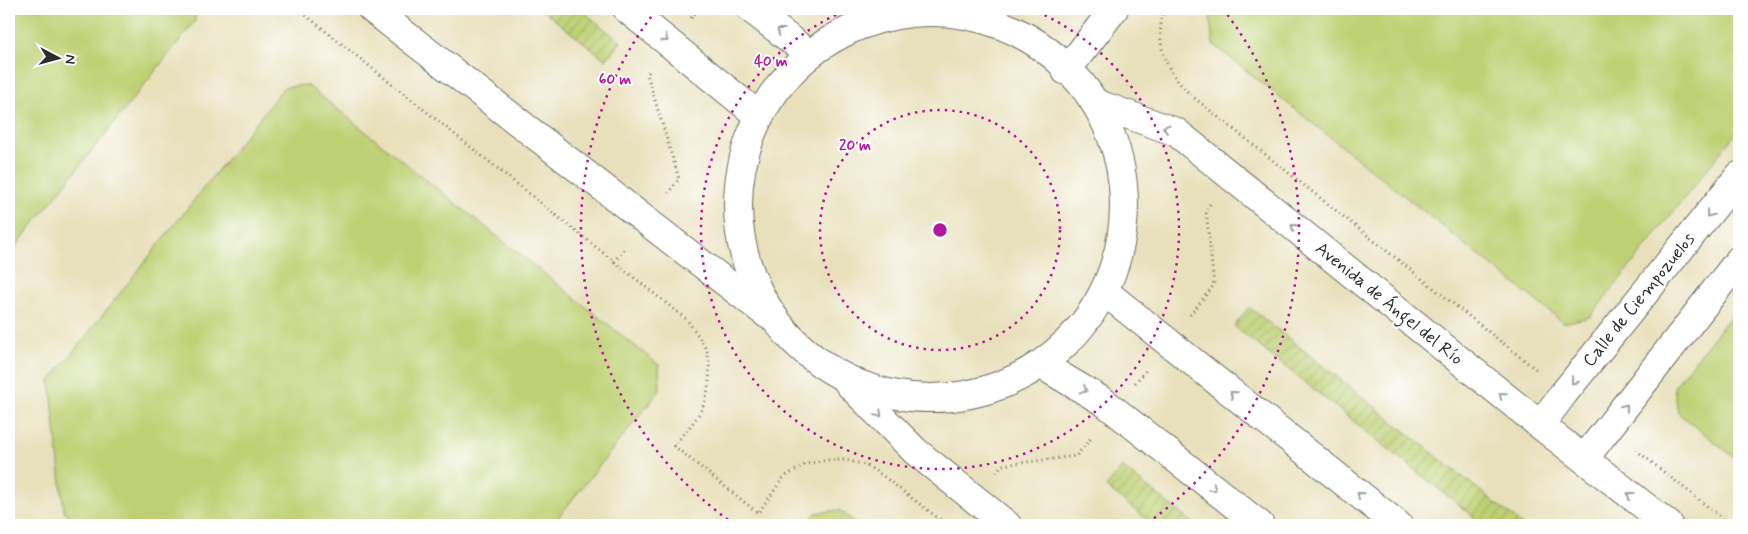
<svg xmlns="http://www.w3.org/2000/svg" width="1748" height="534" font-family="Mynerve,sans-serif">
<defs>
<pattern id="garden-furrows" width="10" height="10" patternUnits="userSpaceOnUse" patternTransform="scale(1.25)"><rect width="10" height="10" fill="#bed073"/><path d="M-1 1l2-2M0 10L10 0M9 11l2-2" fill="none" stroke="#a3b364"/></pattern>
</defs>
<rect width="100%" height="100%" fill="#fff"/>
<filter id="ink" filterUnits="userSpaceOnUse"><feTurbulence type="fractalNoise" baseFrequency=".02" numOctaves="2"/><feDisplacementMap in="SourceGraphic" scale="10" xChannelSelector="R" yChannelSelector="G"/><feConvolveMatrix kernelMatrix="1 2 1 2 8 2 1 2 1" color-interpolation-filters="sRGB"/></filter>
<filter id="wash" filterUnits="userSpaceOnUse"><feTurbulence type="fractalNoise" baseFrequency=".0096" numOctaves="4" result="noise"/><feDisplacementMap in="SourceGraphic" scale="20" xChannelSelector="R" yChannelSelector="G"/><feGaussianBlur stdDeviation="1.12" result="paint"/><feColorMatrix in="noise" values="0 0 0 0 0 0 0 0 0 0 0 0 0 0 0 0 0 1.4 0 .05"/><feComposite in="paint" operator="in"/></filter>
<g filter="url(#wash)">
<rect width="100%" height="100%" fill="#e8e0bb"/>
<!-- green -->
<g fill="#bed073" stroke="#747e4f">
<path d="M 9,9 L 195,9 L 195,21 L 9,255 Z"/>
<path d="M 1217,9 L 1739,9 L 1739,129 L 1590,317 L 1564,323 L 1213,44 L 1210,18 Z"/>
<path d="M 307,85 L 659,365 L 660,390 L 552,525 L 82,525 L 64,511 L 50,381 L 284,87 Z"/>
<path d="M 1739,306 L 1739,461 L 1678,413 L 1674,387 Z"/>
<path d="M 839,510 L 859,525 L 806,525 L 816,513 Z"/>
</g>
<!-- garden -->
<g fill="url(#garden-furrows)" stroke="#747e4f">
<path d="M 541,9 L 580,9 L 621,42 L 606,60 Z"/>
<path d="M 1249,307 L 1523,525 L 1484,525 L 1234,326 Z"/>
<path d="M 1122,467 L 1195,525 L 1154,525 L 1106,487 Z"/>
</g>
</g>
<g filter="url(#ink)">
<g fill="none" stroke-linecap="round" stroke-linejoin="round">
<defs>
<g id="minor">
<path d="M 372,9 L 768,315"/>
<path d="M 627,9 L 759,116"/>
<path d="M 751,9 L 809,54"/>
<circle cx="931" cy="205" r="193"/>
<path d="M 1066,71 L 1114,9"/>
<path d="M 1098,104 L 1176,132 L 1540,425 L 1669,525"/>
<path d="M 1105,292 L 1398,525"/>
<path d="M 1042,365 L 1104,402 L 1260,525"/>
<path d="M 849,384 L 915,451 L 1007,525"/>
<path d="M 1540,425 L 1564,393 L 1739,176"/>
<path d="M 1584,459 L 1739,260"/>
</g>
</defs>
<!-- minor casing -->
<use href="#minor" stroke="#6d6a5d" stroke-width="30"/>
<!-- path -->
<g stroke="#6d6a5d" stroke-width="3" stroke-dasharray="1 4" stroke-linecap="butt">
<path d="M 298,9 L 686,319 C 694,329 702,340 707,352 C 712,368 709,393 702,409 C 695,422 683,434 674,446 L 758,513 L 784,477 L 806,464 L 827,460 L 845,460 L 866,465 L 883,476 L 947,525"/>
<path d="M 1164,9 C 1154,46 1166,72 1193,97 L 1538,371"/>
<path d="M 691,18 L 699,9"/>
<path d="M 649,72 L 647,74 L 679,179 L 668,193"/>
<path d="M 614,262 L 625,248"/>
<path d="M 1190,315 L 1214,285 L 1206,210 L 1210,204"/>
<path d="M 1135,383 L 1147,369"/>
<path d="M 1636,450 L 1731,525"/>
<path d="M 996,472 L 1002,465 L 1076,456 L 1092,437"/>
</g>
<!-- minor -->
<use href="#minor" stroke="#fff" stroke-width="28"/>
</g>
<!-- one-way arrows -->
<defs><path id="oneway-chevron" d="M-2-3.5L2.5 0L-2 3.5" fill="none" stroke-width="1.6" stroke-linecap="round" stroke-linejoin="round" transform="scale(1.25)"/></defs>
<g stroke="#a0a0a0">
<use href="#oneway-chevron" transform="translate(780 31) rotate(-142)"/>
<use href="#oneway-chevron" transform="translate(665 39) rotate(39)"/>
<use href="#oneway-chevron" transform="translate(1166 128) rotate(-161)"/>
<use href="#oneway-chevron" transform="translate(1709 214) rotate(129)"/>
<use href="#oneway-chevron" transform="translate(1294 227) rotate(-141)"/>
<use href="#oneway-chevron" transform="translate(1574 381) rotate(129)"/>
<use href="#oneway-chevron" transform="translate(1084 390) rotate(31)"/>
<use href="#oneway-chevron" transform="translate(1233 394) rotate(-141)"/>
<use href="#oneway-chevron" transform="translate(1502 395) rotate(-141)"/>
<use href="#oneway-chevron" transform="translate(1625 407) rotate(-52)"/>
<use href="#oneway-chevron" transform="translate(879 414) rotate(45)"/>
<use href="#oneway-chevron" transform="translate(1213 488) rotate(38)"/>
<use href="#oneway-chevron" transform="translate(1360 495) rotate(-141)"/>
<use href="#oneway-chevron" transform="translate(1630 495) rotate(-142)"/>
</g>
</g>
<!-- distance rings -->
<g fill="none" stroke="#b5179e" stroke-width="2.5" stroke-dasharray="2.5 5">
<circle cx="940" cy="230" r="120"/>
<path d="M1031 9A239 239 0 1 1 849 9"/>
<path d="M734 524A359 359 0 0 1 657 9M1223 9A359 359 0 0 1 1146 524"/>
</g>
<g text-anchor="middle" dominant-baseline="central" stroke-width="4" stroke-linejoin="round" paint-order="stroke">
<!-- street labels -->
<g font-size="18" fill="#2b2b2b" stroke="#fff">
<text transform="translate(1639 300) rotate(-51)">Calle de Ciempozuelos</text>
<text transform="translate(1389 304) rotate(39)">Avenida de Ángel del Río</text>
</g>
</g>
<circle cx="940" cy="230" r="8" fill="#b5179e" stroke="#fff" stroke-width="2.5"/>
<g font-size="15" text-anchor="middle" font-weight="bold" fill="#b5179e" stroke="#fff" stroke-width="4" stroke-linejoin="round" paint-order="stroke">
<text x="771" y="66">40 m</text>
<text x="615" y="84">60 m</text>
<text x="855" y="150">20 m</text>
</g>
<!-- margin -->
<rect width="1748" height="534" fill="none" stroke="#fff" stroke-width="30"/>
<!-- north arrow -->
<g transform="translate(58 58) rotate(96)" stroke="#ffffff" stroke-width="4" paint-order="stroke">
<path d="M0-4L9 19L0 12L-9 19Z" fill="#2b2b2b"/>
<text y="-8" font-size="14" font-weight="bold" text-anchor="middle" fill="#2b2b2b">N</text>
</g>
</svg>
